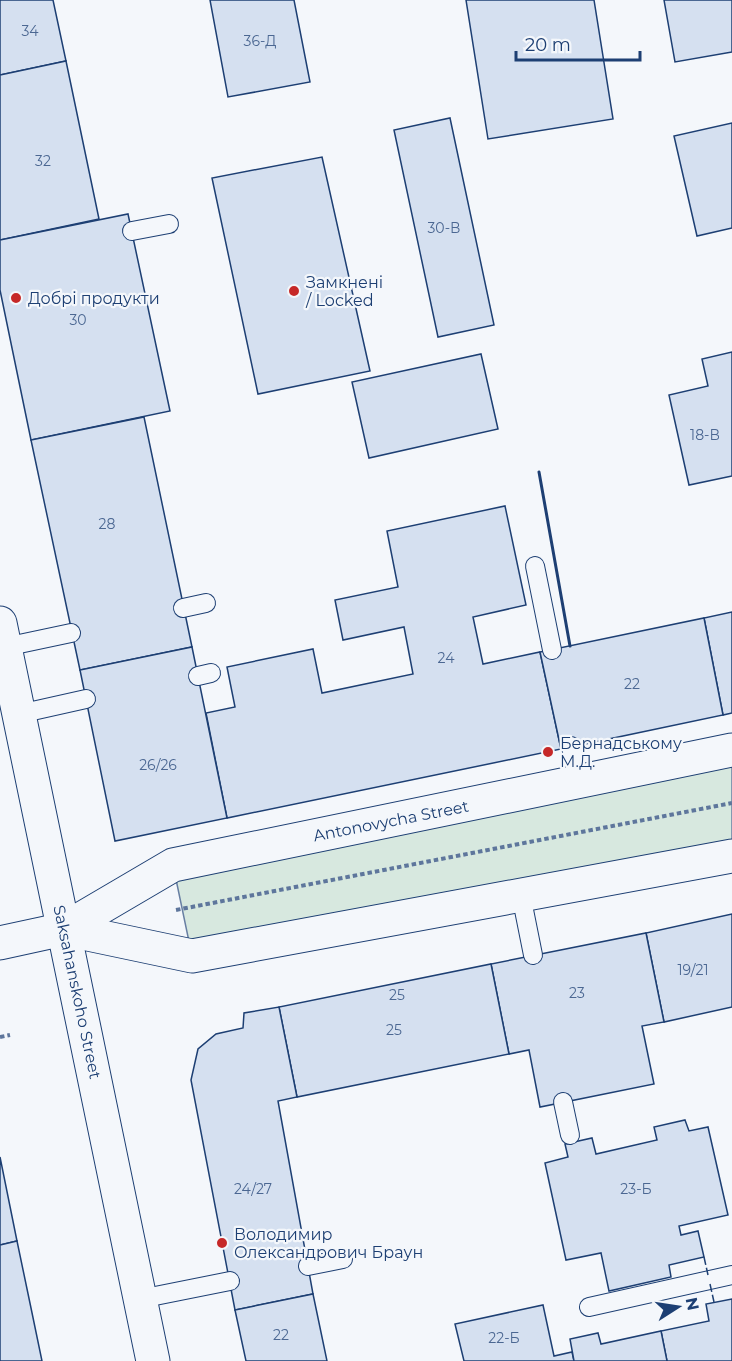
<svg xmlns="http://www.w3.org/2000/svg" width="732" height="1361" font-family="Montserrat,sans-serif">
<rect width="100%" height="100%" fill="#f4f7fb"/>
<!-- green -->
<path fill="#d7e8df" stroke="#687fa3" stroke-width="1.5" d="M 732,750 L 732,856 L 192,956 L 173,865 Z"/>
<!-- building -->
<g fill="#d5e0f0" stroke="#1d3f73" stroke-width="1.5">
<path d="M 0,0 L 53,0 L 66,61 L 0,75 Z"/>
<path d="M 210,0 L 294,0 L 310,82 L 228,97 Z"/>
<path d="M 466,0 L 594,0 L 613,119 L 488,139 Z"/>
<path d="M 664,0 L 732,0 L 732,52 L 675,62 Z"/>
<path d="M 66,61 L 99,219 L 0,240 L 0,75 Z"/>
<path d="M 450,118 L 494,325 L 438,337 L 394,130 Z"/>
<path d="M 732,123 L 732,228 L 697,236 L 674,136 Z"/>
<path d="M 322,157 L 370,371 L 258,394 L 212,178 Z"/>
<path d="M 128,214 L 170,411 L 31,440 L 0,290 L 0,240 Z"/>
<path d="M 732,352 L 732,476 L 689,485 L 669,395 L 708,386 L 702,359 Z"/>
<path d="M 481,354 L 498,429 L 369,458 L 352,382 Z"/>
<path d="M 144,417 L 192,647 L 80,670 L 31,440 Z"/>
<path d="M 505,506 L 526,605 L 473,617 L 483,664 L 540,652 L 561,749 L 227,818 L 206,713 L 235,707 L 227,667 L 313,649 L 322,693 L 413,674 L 404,627 L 343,640 L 335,600 L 398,587 L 387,531 Z"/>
<path d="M 732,612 L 732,713 L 723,715 L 704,618 Z"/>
<path d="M 704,618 L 723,715 L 561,749 L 540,652 Z"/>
<path d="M 192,647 L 227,818 L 115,841 L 80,670 Z"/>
<path d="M 732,914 L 732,1007 L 664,1022 L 646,933 Z"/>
<path d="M 646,933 L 664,1022 L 642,1026 L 654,1084 L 540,1107 L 529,1050 L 509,1054 L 491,964 Z"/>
<path d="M 491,964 L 509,1054 L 297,1097 L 279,1007 Z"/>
<path d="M 279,1007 L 297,1097 L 278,1101 L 313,1294 L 235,1310 L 191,1080 L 198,1049 L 216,1034 L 243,1028 L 244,1013 Z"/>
<path d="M 685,1120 L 689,1131 L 708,1127 L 728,1215 L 679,1226 L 681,1235 L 698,1231 L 704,1257 L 669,1265 L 671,1277 L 609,1291 L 601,1253 L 566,1260 L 545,1163 L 568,1157 L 565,1144 L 592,1138 L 596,1154 L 657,1140 L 654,1127 Z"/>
<path d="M 0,1157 L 17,1241 L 0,1245 Z"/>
<path d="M 17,1241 L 31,1308 L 42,1361 L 0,1361 L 0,1245 Z"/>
<path d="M 313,1294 L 327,1361 L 246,1361 L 235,1310 Z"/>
<path d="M 732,1299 L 732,1361 L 667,1361 L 661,1331 L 709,1321 L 706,1304 Z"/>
<path d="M 543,1305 L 554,1356 L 572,1352 L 574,1361 L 464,1361 L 455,1324 Z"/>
<path d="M 661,1331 L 667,1361 L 574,1361 L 570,1339 L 598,1333 L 601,1344 Z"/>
</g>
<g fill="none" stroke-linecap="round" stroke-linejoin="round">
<defs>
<g id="service">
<path d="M 132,231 L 169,224"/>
<path d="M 535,566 L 552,650"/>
<path d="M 183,608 L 206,603"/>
<path d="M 5,647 L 71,633"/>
<path d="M 198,676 L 211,673"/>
<path d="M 19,714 L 86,699"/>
<path d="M 571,746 L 578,783"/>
<path d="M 521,895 L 533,955"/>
<path d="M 563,1102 L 570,1135"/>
<path d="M 308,1266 L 343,1259"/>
<path d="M 140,1299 L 230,1281"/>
<path d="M 589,1307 L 732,1275"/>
</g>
<g id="tertiary">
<path d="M 64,929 L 173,865 L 732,750"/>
<path d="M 64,929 L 192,956 L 732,856"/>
</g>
<g id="primary">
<path d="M 0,623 L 153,1361"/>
<path d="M 0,943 L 64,929"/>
</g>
</defs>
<!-- service casing -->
<use href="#service" stroke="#1d3f73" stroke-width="20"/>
<!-- tertiary casing -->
<use href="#tertiary" stroke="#1d3f73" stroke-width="35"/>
<!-- primary casing -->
<use href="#primary" stroke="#1d3f73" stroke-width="35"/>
<!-- path -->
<g stroke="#5e769c" stroke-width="4" stroke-dasharray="4.5 3" stroke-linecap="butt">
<path d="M 176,910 L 732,803"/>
<path d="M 0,1037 L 10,1035"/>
</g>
<!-- service -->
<use href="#service" stroke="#f4f7fb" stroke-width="18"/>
<!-- tertiary -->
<use href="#tertiary" stroke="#f4f7fb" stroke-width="33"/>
<!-- primary -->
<use href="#primary" stroke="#f4f7fb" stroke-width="33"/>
<!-- fence -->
<g stroke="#1d3f73" stroke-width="1.5" stroke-dasharray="8 3" stroke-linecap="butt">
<path d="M 704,1257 L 708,1275"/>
<path d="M 710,1284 L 714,1302"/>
</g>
<!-- wall -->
<path stroke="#1d3f73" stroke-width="3" d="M 539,472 L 570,646"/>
</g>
<!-- markers -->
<g fill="#c62828" stroke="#f4f7fb" stroke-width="2">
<circle cx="294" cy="291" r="6"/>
<circle cx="16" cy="298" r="6"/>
<circle cx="548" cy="752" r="6"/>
<circle cx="222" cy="1243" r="6"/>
</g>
<g text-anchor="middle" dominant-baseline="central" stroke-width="4.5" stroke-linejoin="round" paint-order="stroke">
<!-- number labels -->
<g font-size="14" fill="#4b6792">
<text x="30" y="31">34</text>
<text x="260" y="41">36-Д</text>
<text x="43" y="161">32</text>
<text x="444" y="228">30-В</text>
<text x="78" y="320">30</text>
<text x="705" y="435">18-В</text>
<text x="107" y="524">28</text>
<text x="446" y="658">24</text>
<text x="632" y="684">22</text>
<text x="158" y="765">26/26</text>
<text x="693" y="970">19/21</text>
<text x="577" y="993">23</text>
<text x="397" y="995">25</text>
<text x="394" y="1030">25</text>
<text x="253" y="1189">24/27</text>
<text x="636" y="1189">23-Б</text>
<text x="281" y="1335">22</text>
<text x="504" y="1338">22-Б</text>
</g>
<!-- poi labels -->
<g font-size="16" fill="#1d3f73" stroke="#f4f7fb" text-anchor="start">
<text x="306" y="282">Замкнені<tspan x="306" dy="18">/ Locked</tspan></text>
<text x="28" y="298">Добрі продукти</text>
<text x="560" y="743">Бернадському<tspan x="560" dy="18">М.Д.</tspan></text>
<text x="234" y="1234">Володимир<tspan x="234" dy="18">Олександрович Браун</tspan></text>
</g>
<!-- street labels -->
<g font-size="16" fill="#1d3f73" stroke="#f4f7fb">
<text transform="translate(391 821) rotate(-11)">Antonovycha Street</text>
<text transform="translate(77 992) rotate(78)">Saksahanskoho Street</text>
</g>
</g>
<!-- north arrow -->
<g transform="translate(678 1307) rotate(78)" stroke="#f4f7fb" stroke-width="4.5" paint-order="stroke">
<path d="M0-4.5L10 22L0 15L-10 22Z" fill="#1d3f73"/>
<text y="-9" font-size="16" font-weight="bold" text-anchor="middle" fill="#1d3f73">N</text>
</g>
<!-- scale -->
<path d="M516 51v9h124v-9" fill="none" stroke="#1d3f73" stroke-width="3"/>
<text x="525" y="51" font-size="18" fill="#1d3f73" stroke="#f4f7fb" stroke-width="4.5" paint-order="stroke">20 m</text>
</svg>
